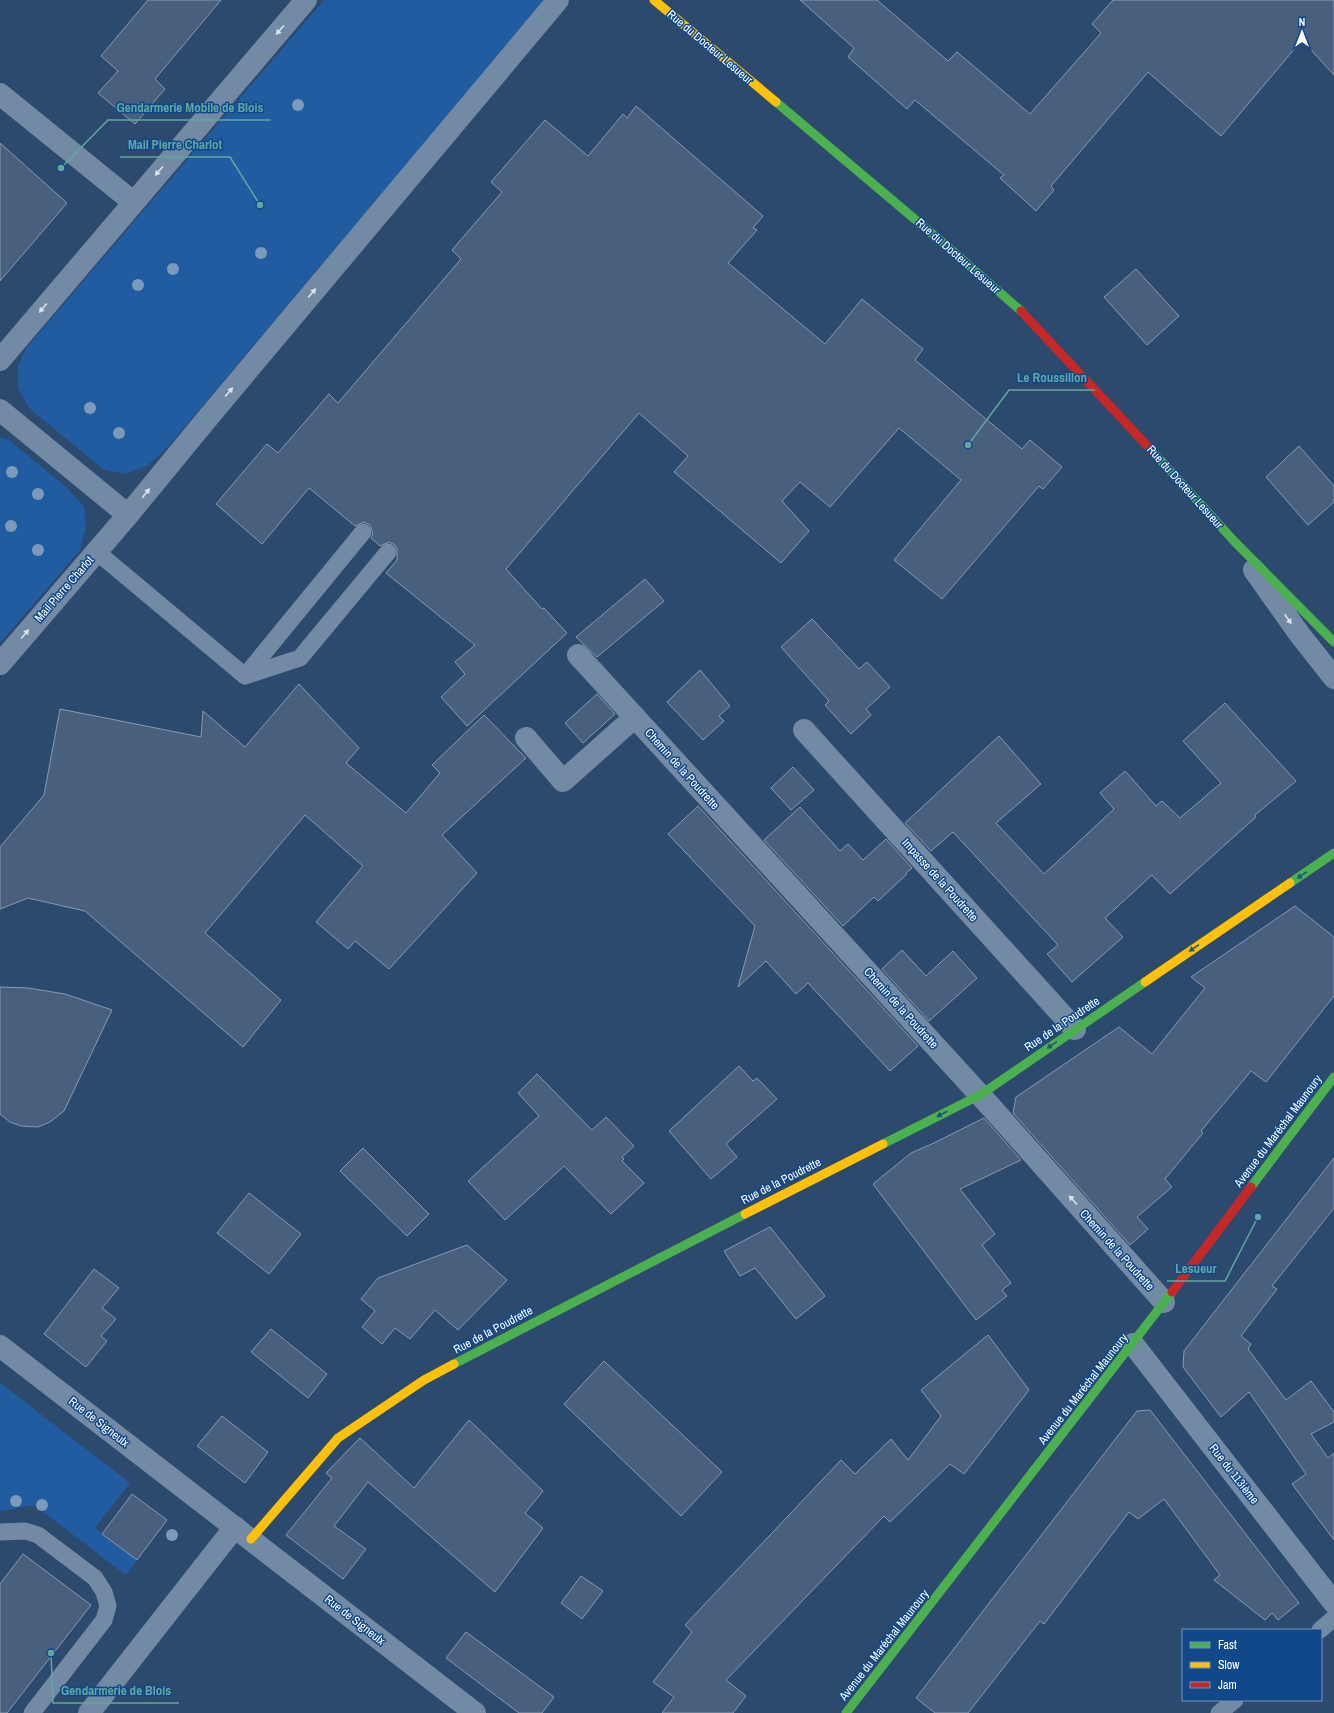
<svg xmlns="http://www.w3.org/2000/svg" width="1334" height="1713" font-family="'Archivo Narrow',sans-serif">
<rect width="100%" height="100%" fill="#2c4a6e"/>
<!-- green -->
<g fill="#225ca0">
<path d="M 324,0 L 545,0 L 167,448 L 147,466 L 125,474 L 104,470 L 29,408 L 18,388 L 18,366 L 26,348 Z"/>
<path d="M 0,437 L 9,440 L 66,487 L 84,507 L 86,528 L 80,550 L 0,643 Z"/>
<path d="M 0,1383 L 130,1483 L 95,1528 L 137,1560 L 126,1575 L 34,1505 L 0,1511 Z"/>
</g>
<!-- building -->
<g fill="#48607d" stroke="#879ab1">
<path d="M 148,0 L 221,0 L 155,79 L 165,89 L 135,124 L 98,93 L 118,71 L 101,56 Z"/>
<path d="M 800,0 L 877,0 L 948,61 L 957,52 L 1030,114 L 1101,33 L 1092,24 L 1113,0 L 1334,0 L 1334,75 L 1302,40 L 1221,136 L 1148,72 L 1051,186 L 1054,190 L 1036,211 L 1000,178 L 1004,175 L 915,100 L 907,109 L 848,57 L 854,48 Z"/>
<path d="M 636,106 L 763,216 L 753,228 L 757,230 L 728,263 L 825,344 L 862,299 L 923,349 L 915,360 L 1022,449 L 1030,440 L 1062,467 L 1043,489 L 1039,486 L 942,599 L 894,560 L 961,480 L 899,428 L 830,507 L 800,482 L 782,501 L 809,531 L 781,563 L 674,472 L 688,456 L 639,413 L 506,569 L 542,609 L 544,608 L 567,633 L 467,726 L 441,697 L 465,674 L 455,662 L 475,645 L 386,573 L 397,560 L 397,549 L 395,545 L 389,542 L 380,546 L 371,538 L 373,533 L 370,525 L 364,522 L 355,526 L 309,488 L 262,544 L 216,504 L 267,444 L 278,453 L 329,394 L 338,403 L 461,259 L 452,250 L 502,192 L 491,182 L 545,120 L 588,156 L 623,114 L 627,118 Z"/>
<path d="M 0,143 L 67,203 L 0,281 Z"/>
<path d="M 1136,269 L 1179,316 L 1147,345 L 1104,297 Z"/>
<path d="M 1299,446 L 1334,486 L 1334,502 L 1308,525 L 1266,477 Z"/>
<path d="M 645,579 L 664,601 L 597,657 L 576,637 Z"/>
<path d="M 812,619 L 859,669 L 867,662 L 890,687 L 866,709 L 871,715 L 851,734 L 825,705 L 829,701 L 781,647 Z"/>
<path d="M 700,670 L 730,706 L 719,716 L 724,721 L 703,740 L 667,702 Z"/>
<path d="M 299,684 L 359,748 L 346,763 L 406,813 L 440,773 L 432,765 L 484,715 L 526,758 L 442,835 L 477,873 L 389,969 L 355,941 L 348,949 L 316,922 L 363,866 L 305,815 L 205,933 L 281,1000 L 243,1047 L 85,911 L 28,898 L 0,909 L 0,847 L 44,795 L 60,709 L 201,737 L 203,711 L 245,747 Z"/>
<path d="M 597,694 L 615,714 L 583,743 L 565,723 Z"/>
<path d="M 1225,703 L 1296,781 L 1255,815 L 1256,817 L 1170,894 L 1152,875 L 1105,918 L 1123,937 L 1072,982 L 1047,954 L 1058,945 L 953,832 L 931,851 L 905,823 L 999,736 L 1041,784 L 996,823 L 1044,874 L 1114,809 L 1100,793 L 1125,771 L 1156,806 L 1162,801 L 1180,818 L 1221,783 L 1183,741 Z"/>
<path d="M 793,767 L 814,790 L 791,810 L 771,788 Z"/>
<path d="M 698,806 L 918,1046 L 890,1071 L 808,983 L 796,994 L 766,961 L 738,987 L 755,926 L 668,834 Z"/>
<path d="M 800,807 L 840,851 L 848,844 L 863,860 L 886,839 L 912,868 L 906,873 L 907,874 L 878,901 L 874,897 L 843,926 L 764,840 Z"/>
<path d="M 1295,906 L 1334,937 L 1334,996 L 1266,1082 L 1251,1071 L 1201,1131 L 1203,1133 L 1165,1179 L 1172,1187 L 1137,1217 L 1148,1229 L 1130,1245 L 1013,1113 L 1016,1097 L 1119,1027 L 1152,1054 L 1205,988 L 1191,977 Z"/>
<path d="M 902,950 L 926,976 L 953,951 L 977,978 L 929,1021 L 882,969 Z"/>
<path d="M 0,987 L 28,988 L 65,994 L 112,1010 L 64,1111 L 50,1122 L 38,1127 L 21,1126 L 10,1122 L 0,1114 Z"/>
<path d="M 739,1066 L 753,1081 L 757,1078 L 777,1099 L 726,1144 L 737,1157 L 711,1179 L 669,1131 Z"/>
<path d="M 537,1074 L 592,1130 L 606,1117 L 634,1146 L 622,1157 L 624,1159 L 622,1161 L 644,1183 L 611,1214 L 564,1166 L 505,1220 L 468,1181 L 539,1116 L 518,1093 Z"/>
<path d="M 984,1118 L 1021,1160 L 960,1189 L 995,1234 L 982,1245 L 1011,1283 L 1002,1290 L 1007,1296 L 976,1320 L 873,1184 L 911,1153 L 934,1143 Z"/>
<path d="M 363,1148 L 429,1214 L 407,1236 L 340,1171 Z"/>
<path d="M 1334,1158 L 1334,1208 L 1272,1286 L 1277,1289 L 1241,1336 L 1251,1344 L 1248,1349 L 1286,1400 L 1311,1381 L 1334,1412 L 1334,1422 L 1311,1434 L 1328,1458 L 1334,1453 L 1334,1540 L 1292,1484 L 1306,1474 L 1249,1392 L 1221,1417 L 1183,1367 L 1184,1351 Z"/>
<path d="M 249,1193 L 301,1234 L 269,1274 L 217,1233 Z"/>
<path d="M 770,1227 L 825,1296 L 796,1319 L 755,1268 L 740,1276 L 724,1251 Z"/>
<path d="M 467,1245 L 507,1280 L 458,1330 L 435,1310 L 410,1339 L 395,1328 L 382,1344 L 362,1327 L 375,1311 L 361,1299 L 378,1278 Z"/>
<path d="M 94,1269 L 119,1288 L 102,1308 L 116,1319 L 101,1336 L 107,1341 L 86,1367 L 44,1334 Z"/>
<path d="M 271,1329 L 327,1374 L 308,1398 L 251,1352 Z"/>
<path d="M 988,1335 L 1029,1390 L 964,1474 L 950,1464 L 890,1522 L 884,1516 L 726,1680 L 746,1696 L 733,1713 L 662,1713 L 674,1697 L 653,1682 L 692,1632 L 685,1625 L 841,1460 L 855,1474 L 891,1439 L 908,1460 L 941,1416 L 921,1390 Z"/>
<path d="M 604,1361 L 722,1472 L 681,1516 L 564,1404 Z"/>
<path d="M 1150,1410 L 1299,1603 L 1278,1620 L 1272,1613 L 1265,1620 L 1214,1580 L 1220,1575 L 1164,1499 L 1138,1519 L 1129,1512 L 1044,1624 L 1040,1621 L 968,1713 L 935,1713 L 916,1698 L 1137,1411 Z"/>
<path d="M 222,1416 L 268,1452 L 245,1483 L 197,1446 Z"/>
<path d="M 469,1420 L 543,1491 L 525,1513 L 543,1528 L 495,1592 L 368,1482 L 334,1526 L 366,1549 L 343,1579 L 286,1535 L 332,1478 L 326,1473 L 360,1438 L 414,1488 Z"/>
<path d="M 132,1494 L 167,1520 L 137,1560 L 102,1534 Z"/>
<path d="M 23,1554 L 91,1605 L 7,1713 L 0,1713 L 0,1584 Z"/>
<path d="M 581,1576 L 603,1591 L 582,1619 L 561,1603 Z"/>
<path d="M 466,1632 L 554,1697 L 542,1713 L 519,1713 L 446,1658 Z"/>
</g>
<g fill="none" stroke-linecap="round" stroke-linejoin="round">
<!-- lane -->
<g stroke="#738aa4" stroke-width="17">
<path d="M 97,552 L 245,676 L 363,532"/>
<path d="M 245,676 L 300,658 L 388,552"/>
<path d="M 0,1532 L 25,1531 L 38,1535 L 95,1578 L 104,1592 L 108,1606 L 104,1620 L 32,1713"/>
<path d="M 1320,1630 L 1334,1618"/>
<path d="M 1219,1713 L 1235,1700"/>
</g>
<!-- street -->
<g stroke="#738aa4" stroke-width="22">
<path d="M 0,94 L 133,202"/>
<path d="M 0,360 L 306,0"/>
<path d="M 0,410 L 128,515"/>
<path d="M 1254,570 L 1300,635 L 1334,678"/>
<path d="M 578,655 L 990,1106 L 1164,1302"/>
<path d="M 0,664 L 128,515 L 206,420 L 558,0"/>
<path d="M 804,730 L 1075,1029"/>
<path d="M 526,738 L 563,781 L 635,717"/>
<path d="M 1133,1344 L 1334,1603"/>
<path d="M 0,1346 L 475,1713"/>
<path d="M 89,1713 L 235,1527"/>
</g>
<!-- fast -->
<g stroke="#4caf50" stroke-width="9">
<path d="M 776,102 L 949,248 L 1021,311"/>
<path d="M 1153,452 L 1234,541 L 1334,642"/>
<path d="M 1290,883 L 1334,853"/>
<path d="M 883,1144 L 980,1095 L 1145,982"/>
<path d="M 1251,1187 L 1334,1077"/>
<path d="M 454,1364 L 745,1214"/>
<path d="M 846,1713 L 1172,1292"/>
</g>
<!-- slow -->
<g stroke="#ffc107" stroke-width="9">
<path d="M 654,0 L 776,102"/>
<path d="M 1145,982 L 1290,883"/>
<path d="M 745,1214 L 883,1144"/>
<path d="M 251,1539 L 338,1438 L 424,1380 L 454,1364"/>
</g>
<!-- jam -->
<g stroke="#c62828" stroke-width="9">
<path d="M 1021,311 L 1153,452"/>
<path d="M 1172,1292 L 1251,1187"/>
</g>
</g>
<!-- trees -->
<g fill="#7c9abc">
<circle cx="298" cy="105" r="6"/>
<circle cx="261" cy="253" r="6"/>
<circle cx="173" cy="269" r="6"/>
<circle cx="138" cy="285" r="6"/>
<circle cx="90" cy="408" r="6"/>
<circle cx="119" cy="433" r="6"/>
<circle cx="12" cy="472" r="6"/>
<circle cx="38" cy="494" r="6"/>
<circle cx="11" cy="526" r="6"/>
<circle cx="38" cy="550" r="6"/>
<circle cx="16" cy="1501" r="6"/>
<circle cx="42" cy="1505" r="6"/>
<circle cx="172" cy="1535" r="6"/>
</g>
<!-- one-way arrows -->
<defs><path id="oneway-solid" d="M-6-.8H1V-3.2L6.5 0L1 3.2V.8H-6Z"/></defs>
<g fill="#dce2e8">
<use href="#oneway-solid" transform="translate(280 30) rotate(131)"/>
<use href="#oneway-solid" transform="translate(159 171) rotate(131)"/>
<use href="#oneway-solid" transform="translate(312 293) rotate(-50)"/>
<use href="#oneway-solid" transform="translate(43 308) rotate(130)"/>
<use href="#oneway-solid" transform="translate(229 392) rotate(-50)"/>
<use href="#oneway-solid" transform="translate(146 493) rotate(-51)"/>
<use href="#oneway-solid" transform="translate(1288 619) rotate(55)"/>
<use href="#oneway-solid" transform="translate(25 634) rotate(-50)"/>
<use href="#oneway-solid" transform="translate(1073 1200) rotate(-132)"/>
</g>
<g fill="#1a5780">
<use href="#oneway-solid" transform="translate(1302 875) rotate(146)"/>
<use href="#oneway-solid" transform="translate(1194 948) rotate(146)"/>
<use href="#oneway-solid" transform="translate(1052 1045) rotate(146)"/>
<use href="#oneway-solid" transform="translate(942 1114) rotate(153)"/>
</g>
<g text-anchor="middle" dominant-baseline="central" stroke-width="3" stroke-linejoin="round" paint-order="stroke">
<!-- street labels -->
<g font-size="12" fill="#fff" stroke="#114889">
<text transform="translate(710 47) rotate(40)">Rue du Docteur Lesueur</text>
<text transform="translate(958 256) rotate(41)">Rue du Docteur Lesueur</text>
<text transform="translate(1185 487) rotate(48)">Rue du Docteur Lesueur</text>
<text transform="translate(64 589) rotate(-49)">Mail Pierre Charlot</text>
<text transform="translate(682 769) rotate(48)">Chemin de la Poudrette</text>
<text transform="translate(940 880) rotate(48)">Impasse de la Poudrette</text>
<text transform="translate(901 1008) rotate(48)">Chemin de la Poudrette</text>
<text transform="translate(1062 1024) rotate(-34)">Rue de la Poudrette</text>
<text transform="translate(1278 1131) rotate(-53)">Avenue du Maréchal Maunoury</text>
<text transform="translate(781 1181) rotate(-27)">Rue de la Poudrette</text>
<text transform="translate(1117 1250) rotate(48)">Chemin de la Poudrette</text>
<text transform="translate(493 1330) rotate(-28)">Rue de la Poudrette</text>
<text transform="translate(1083 1389) rotate(-52)">Avenue du Maréchal Maunoury</text>
<text transform="translate(99 1422) rotate(38)">Rue de Signeulx</text>
<text transform="translate(1234 1474) rotate(52)">Rue du 113ième</text>
<text transform="translate(355 1620) rotate(38)">Rue de Signeulx</text>
<text transform="translate(884 1645) rotate(-52)">Avenue du Maréchal Maunoury</text>
</g>
</g>
<!-- callouts -->
<path fill="none" stroke="#63a6a1" stroke-width="1.5" d="M61 168L108 120H271M260 205L230 157H120M968 445L1009 390H1095M1258 1217L1225 1281H1167M51 1653L53 1703H179"/>
<g fill="#63a6a1" stroke="#114889" stroke-width="1.5">
<circle cx="61" cy="168" r="4"/>
<circle cx="260" cy="205" r="4"/>
<circle cx="968" cy="445" r="4"/>
<circle cx="1258" cy="1217" r="4"/>
<circle cx="51" cy="1653" r="4"/>
</g>
<g font-size="13" text-anchor="middle" font-weight="bold" fill="#63a6a1" stroke="#114889" stroke-width="3" stroke-linejoin="round" paint-order="stroke">
<text x="190" y="112">Gendarmerie Mobile de Blois</text>
<text x="175" y="149">Mail Pierre Charlot</text>
<text x="1052" y="382">Le Roussillon</text>
<text x="1196" y="1273">Lesueur</text>
<text x="116" y="1695">Gendarmerie de Blois</text>
</g>
<!-- legend -->
<rect x="1182" y="1629" width="140" height="72" fill="#114889" stroke="#7091b8"/>
<rect x="1190" y="1642" width="20" height="6" fill="#4caf50" stroke="#7091b8"/>
<text x="1218" y="1649" font-size="12" fill="#ffffff">Fast</text>
<rect x="1190" y="1662" width="20" height="6" fill="#ffc107" stroke="#7091b8"/>
<text x="1218" y="1669" font-size="12" fill="#ffffff">Slow</text>
<rect x="1190" y="1682" width="20" height="6" fill="#c62828" stroke="#7091b8"/>
<text x="1218" y="1689" font-size="12" fill="#ffffff">Jam</text>
<!-- north arrow -->
<g transform="translate(1302 32)" stroke="#114889" stroke-width="3" paint-order="stroke">
<path d="M0-3L7 15L0 10L-7 15Z" fill="#ffffff"/>
<text y="-6" font-size="11" font-weight="bold" text-anchor="middle" fill="#ffffff">N</text>
</g>
</svg>
